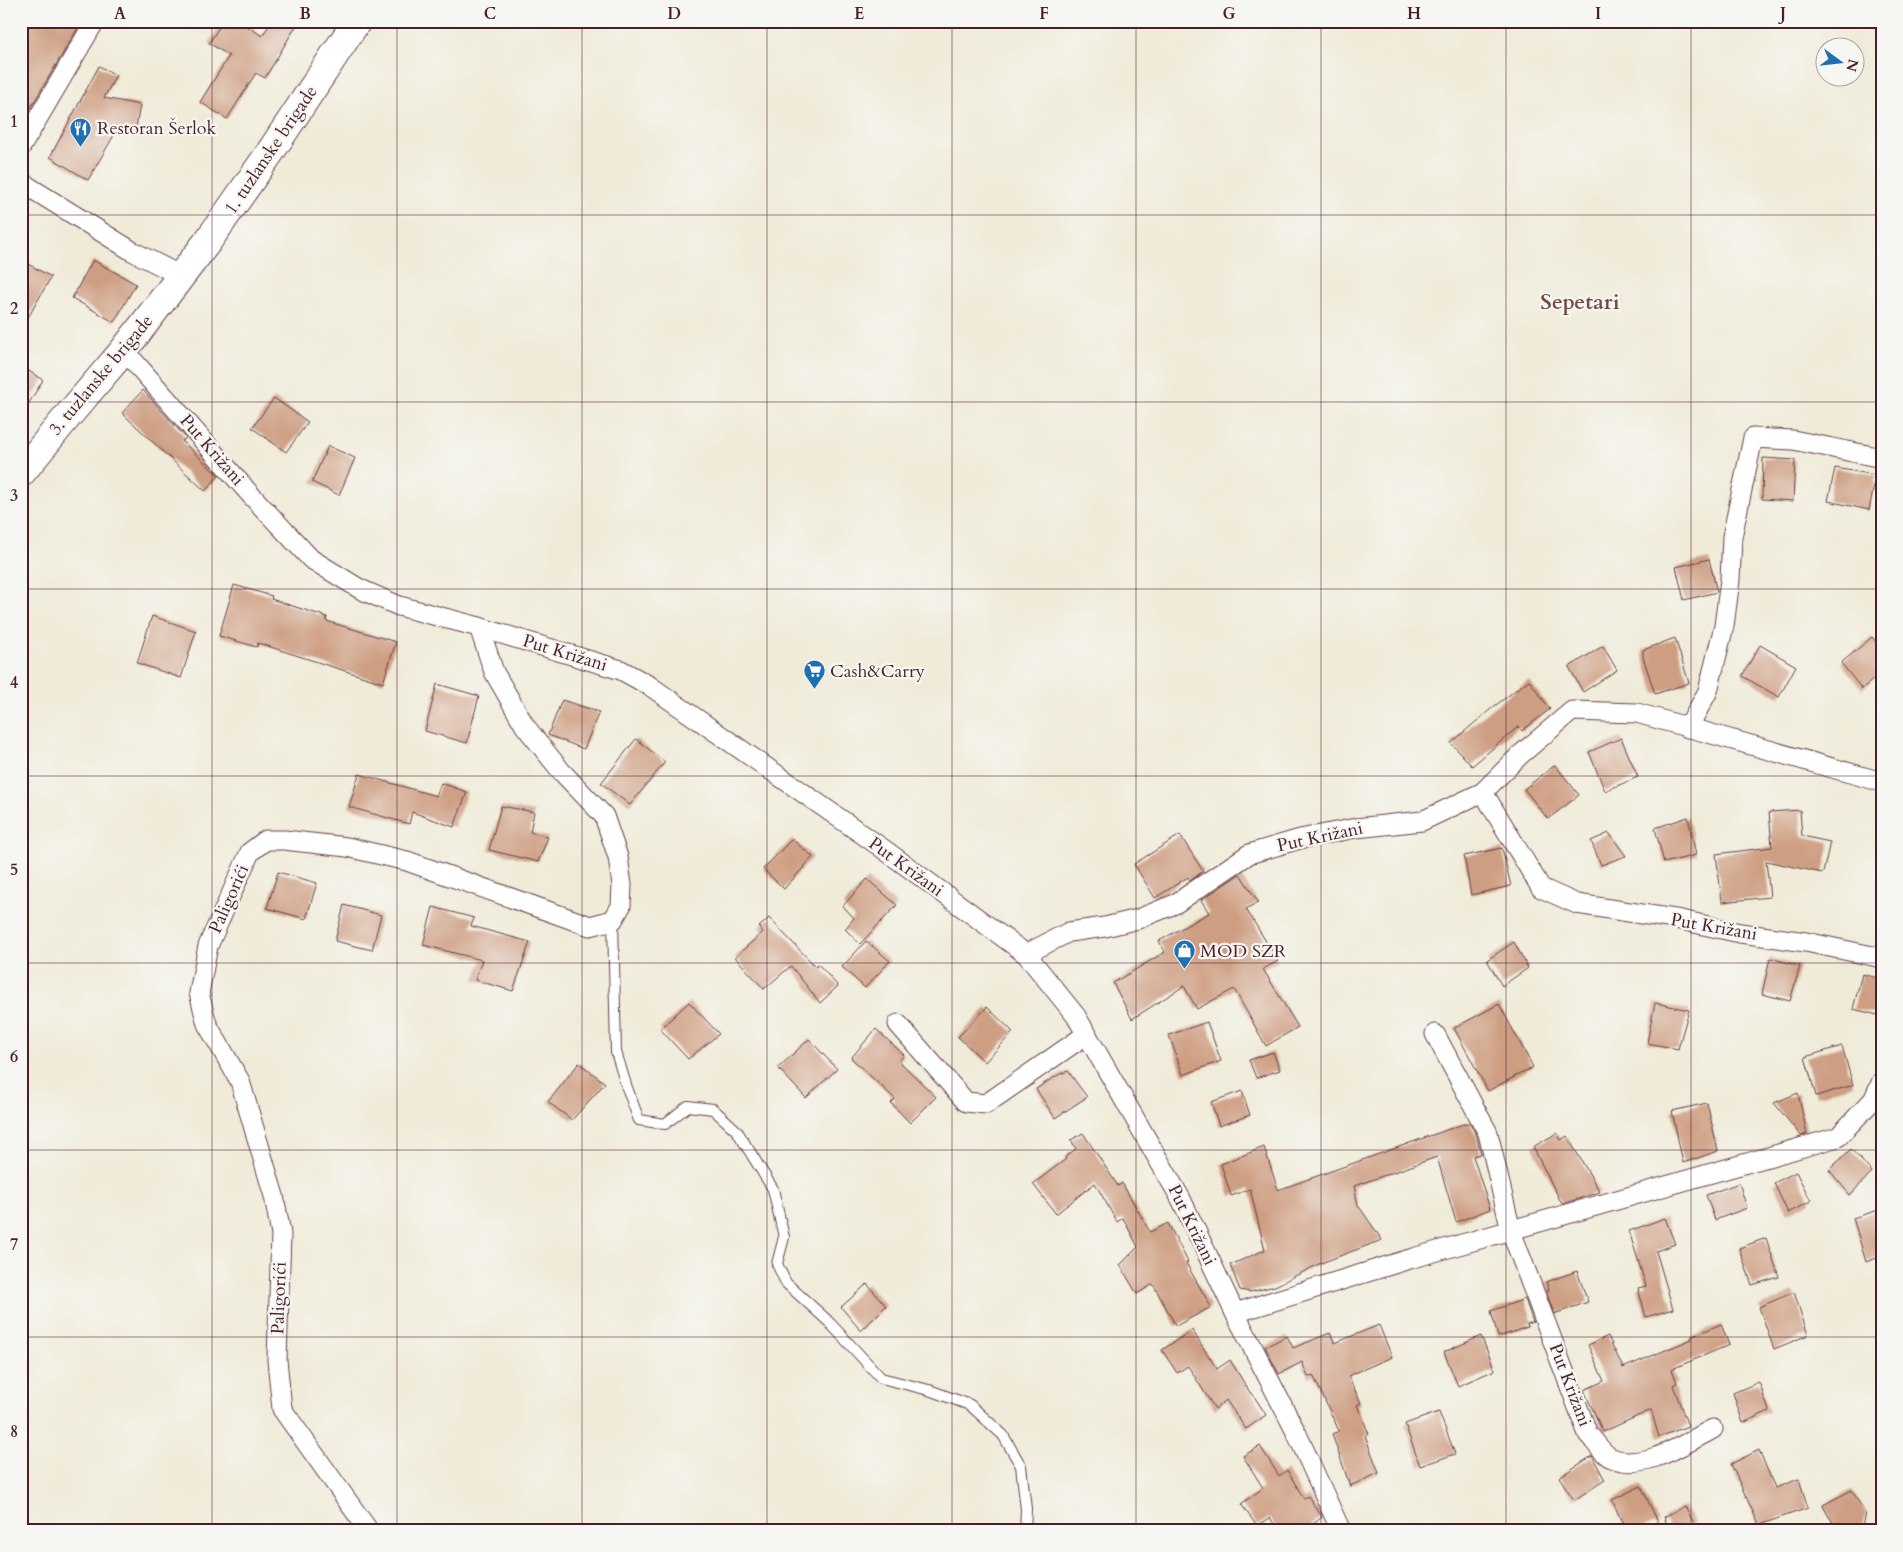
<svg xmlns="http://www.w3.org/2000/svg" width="1903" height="1552" font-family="Cardo,serif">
<rect width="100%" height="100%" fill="#f6f6f2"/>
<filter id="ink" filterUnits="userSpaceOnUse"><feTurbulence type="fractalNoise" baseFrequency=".02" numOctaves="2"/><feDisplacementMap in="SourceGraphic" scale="10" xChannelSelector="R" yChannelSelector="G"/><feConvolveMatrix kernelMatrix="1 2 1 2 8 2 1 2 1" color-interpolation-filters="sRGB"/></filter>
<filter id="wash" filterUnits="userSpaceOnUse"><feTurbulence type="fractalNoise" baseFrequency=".0096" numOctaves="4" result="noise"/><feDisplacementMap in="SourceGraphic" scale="20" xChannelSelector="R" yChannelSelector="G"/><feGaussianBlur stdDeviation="1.12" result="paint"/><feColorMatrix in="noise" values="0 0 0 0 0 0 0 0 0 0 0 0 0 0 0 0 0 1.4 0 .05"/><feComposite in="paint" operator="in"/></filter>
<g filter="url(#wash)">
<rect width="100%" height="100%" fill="#f0ebd8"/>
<g id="blocks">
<!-- building -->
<g fill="#ce9e82">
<path d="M 21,21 L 82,21 L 21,124 Z"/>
<path d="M 223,21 L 240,21 L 262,36 L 272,21 L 299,21 L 265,78 L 256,73 L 227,119 L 200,102 L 229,56 L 209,43 Z"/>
<path d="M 99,66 L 116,75 L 104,98 L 140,105 L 135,133 L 117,130 L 88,180 L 50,157 Z"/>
<path d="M 21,260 L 51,277 L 21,330 Z"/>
<path d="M 93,260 L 136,284 L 114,322 L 72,298 Z"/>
<path d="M 21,366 L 43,380 L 21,416 Z"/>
<path d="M 143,390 L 186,438 L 182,441 L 219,476 L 205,491 L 122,413 Z"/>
<path d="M 274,398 L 308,422 L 286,452 L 252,428 Z"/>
<path d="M 328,446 L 355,458 L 339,495 L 312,482 Z"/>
<path d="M 1763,458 L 1795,460 L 1793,501 L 1762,499 Z"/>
<path d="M 1835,468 L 1876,475 L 1869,510 L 1828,501 Z"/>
<path d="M 1709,559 L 1717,592 L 1684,600 L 1676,567 Z"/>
<path d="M 234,585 L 272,596 L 271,599 L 327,617 L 326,621 L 396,642 L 383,683 L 258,643 L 257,647 L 219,636 Z"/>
<path d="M 152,616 L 196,631 L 181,678 L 137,663 Z"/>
<path d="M 1872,637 L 1882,649 L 1882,672 L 1862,689 L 1841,663 Z"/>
<path d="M 1675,638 L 1689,683 L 1655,694 L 1643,657 L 1643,650 Z"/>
<path d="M 1760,645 L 1796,666 L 1779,697 L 1742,676 Z"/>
<path d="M 1603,646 L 1617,670 L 1583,692 L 1569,667 Z"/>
<path d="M 1529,680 L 1550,709 L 1522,731 L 1519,726 L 1472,766 L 1451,743 L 1492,708 Z"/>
<path d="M 437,684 L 479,696 L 467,743 L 425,731 Z"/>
<path d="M 562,700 L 599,712 L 584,749 L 548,735 Z"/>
<path d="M 1621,738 L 1638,777 L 1605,791 L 1589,752 Z"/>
<path d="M 636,739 L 665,762 L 630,805 L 601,783 Z"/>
<path d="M 1555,765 L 1579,795 L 1548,819 L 1524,789 Z"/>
<path d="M 359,774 L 436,796 L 441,783 L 467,792 L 454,827 L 412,812 L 409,824 L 349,807 Z"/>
<path d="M 501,806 L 534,812 L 530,832 L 548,837 L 538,862 L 489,850 Z"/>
<path d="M 1800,810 L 1802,836 L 1830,842 L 1823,873 L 1766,861 L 1770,897 L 1722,902 L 1716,854 L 1772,847 L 1769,812 Z"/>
<path d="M 1688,817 L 1696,855 L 1664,863 L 1655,828 Z"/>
<path d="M 1609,833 L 1626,856 L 1601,865 L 1591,841 Z"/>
<path d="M 1180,835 L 1203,871 L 1190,881 L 1188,877 L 1155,898 L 1134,864 Z"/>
<path d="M 792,839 L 813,857 L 784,889 L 763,869 Z"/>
<path d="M 1502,848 L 1511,886 L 1471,895 L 1464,856 Z"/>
<path d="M 278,872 L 317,883 L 306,919 L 267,908 Z"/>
<path d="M 1240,874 L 1258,902 L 1246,909 L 1278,961 L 1263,969 L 1298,1027 L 1266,1046 L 1234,989 L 1197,1009 L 1184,986 L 1132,1019 L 1113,983 L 1165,952 L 1159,941 L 1209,913 L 1201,900 Z"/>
<path d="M 867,879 L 897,905 L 860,944 L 845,929 L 854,918 L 843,906 Z"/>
<path d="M 344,905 L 381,915 L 372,950 L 335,941 Z"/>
<path d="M 433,907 L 474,918 L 471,926 L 530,942 L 513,991 L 475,980 L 482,960 L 423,945 Z"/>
<path d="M 769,918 L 816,967 L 818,964 L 838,986 L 820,1003 L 791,966 L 764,989 L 735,957 L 763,932 L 759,927 Z"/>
<path d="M 866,941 L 890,961 L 865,988 L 842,967 Z"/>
<path d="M 1514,942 L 1528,968 L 1502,986 L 1487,960 Z"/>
<path d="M 1770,958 L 1800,966 L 1790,1001 L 1762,994 Z"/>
<path d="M 1862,974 L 1882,979 L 1882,1016 L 1853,1009 Z"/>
<path d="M 689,1002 L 719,1034 L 688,1059 L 660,1029 Z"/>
<path d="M 1655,1003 L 1689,1010 L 1678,1049 L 1647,1043 Z"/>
<path d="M 1499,1004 L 1533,1067 L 1488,1091 L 1454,1028 Z"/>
<path d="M 987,1007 L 1013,1032 L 985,1062 L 958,1037 Z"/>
<path d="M 1207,1022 L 1221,1061 L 1183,1075 L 1169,1035 Z"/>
<path d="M 876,1029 L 904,1055 L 899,1061 L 936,1097 L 910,1123 L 891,1103 L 895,1099 L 851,1058 Z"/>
<path d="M 809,1039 L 837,1069 L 806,1098 L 778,1068 Z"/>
<path d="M 1842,1046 L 1853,1085 L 1816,1096 L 1805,1057 Z"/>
<path d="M 1273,1052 L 1280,1070 L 1256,1078 L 1249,1060 Z"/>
<path d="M 579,1063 L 605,1083 L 572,1120 L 548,1102 Z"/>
<path d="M 1068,1071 L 1087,1097 L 1055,1118 L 1036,1089 L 1058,1075 Z"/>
<path d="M 1242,1091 L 1250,1115 L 1219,1126 L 1211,1102 Z"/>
<path d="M 1798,1093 L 1807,1134 L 1801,1136 L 1774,1103 Z"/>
<path d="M 1707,1103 L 1718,1151 L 1683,1163 L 1672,1111 Z"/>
<path d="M 1466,1123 L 1470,1123 L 1477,1137 L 1481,1154 L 1473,1156 L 1490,1209 L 1456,1222 L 1437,1157 L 1354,1186 L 1358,1205 L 1382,1240 L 1321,1263 L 1275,1286 L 1250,1292 L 1240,1290 L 1230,1265 L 1265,1250 L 1250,1189 L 1231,1196 L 1221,1164 L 1264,1147 L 1278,1190 Z"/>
<path d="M 1083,1133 L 1118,1186 L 1122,1183 L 1150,1232 L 1168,1223 L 1188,1262 L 1186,1263 L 1211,1307 L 1176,1326 L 1153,1284 L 1137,1294 L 1120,1265 L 1138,1247 L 1123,1218 L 1117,1222 L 1095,1183 L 1056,1214 L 1033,1184 L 1066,1159 L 1065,1157 L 1076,1149 L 1071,1140 Z"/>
<path d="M 1557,1133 L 1561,1140 L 1567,1136 L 1600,1192 L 1562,1204 L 1533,1147 Z"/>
<path d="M 1851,1149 L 1872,1172 L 1850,1195 L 1829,1170 Z"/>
<path d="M 1796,1172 L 1811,1201 L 1788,1213 L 1774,1183 Z"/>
<path d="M 1739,1183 L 1747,1208 L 1715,1220 L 1706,1195 Z"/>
<path d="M 1882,1209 L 1882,1256 L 1866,1262 L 1853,1218 Z"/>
<path d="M 1665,1218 L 1675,1244 L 1656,1251 L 1673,1309 L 1646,1317 L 1638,1288 L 1646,1286 L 1629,1231 Z"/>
<path d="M 1766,1238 L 1779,1277 L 1752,1285 L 1739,1248 Z"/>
<path d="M 1577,1271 L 1588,1302 L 1554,1314 L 1546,1291 L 1549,1290 L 1546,1282 Z"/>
<path d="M 867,1284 L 886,1306 L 861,1331 L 841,1307 Z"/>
<path d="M 1794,1292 L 1808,1335 L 1774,1349 L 1759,1307 Z"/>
<path d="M 1525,1299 L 1533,1322 L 1527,1324 L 1528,1327 L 1498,1337 L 1491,1311 Z"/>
<path d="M 1721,1324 L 1729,1345 L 1672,1369 L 1677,1383 L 1673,1385 L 1688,1426 L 1659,1437 L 1651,1410 L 1603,1432 L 1584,1390 L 1604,1381 L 1588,1345 L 1608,1336 L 1623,1368 L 1692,1339 L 1691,1337 Z"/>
<path d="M 1379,1325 L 1392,1357 L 1348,1376 L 1361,1403 L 1357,1405 L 1369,1434 L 1365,1436 L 1379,1473 L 1350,1486 L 1332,1434 L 1339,1431 L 1313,1375 L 1308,1377 L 1302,1362 L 1279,1374 L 1265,1347 L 1287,1336 L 1293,1348 L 1330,1333 L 1335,1343 Z"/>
<path d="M 1192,1330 L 1217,1369 L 1230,1360 L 1251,1394 L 1252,1393 L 1266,1415 L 1246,1429 L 1226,1400 L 1215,1409 L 1188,1366 L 1177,1373 L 1162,1350 Z"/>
<path d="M 1481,1336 L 1495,1370 L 1458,1386 L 1444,1352 Z"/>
<path d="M 1759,1382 L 1769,1411 L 1743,1423 L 1733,1393 Z"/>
<path d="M 1439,1412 L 1455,1454 L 1420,1466 L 1405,1424 Z"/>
<path d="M 1260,1446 L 1279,1476 L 1287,1470 L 1304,1499 L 1308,1496 L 1322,1517 L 1305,1531 L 1279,1531 L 1270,1518 L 1257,1526 L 1241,1504 L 1263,1488 L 1243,1456 Z"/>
<path d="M 1759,1450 L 1775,1488 L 1799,1479 L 1808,1508 L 1759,1525 L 1731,1464 Z"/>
<path d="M 1592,1456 L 1605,1480 L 1574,1500 L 1559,1477 Z"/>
<path d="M 1641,1486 L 1658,1522 L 1636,1531 L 1626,1531 L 1612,1500 Z"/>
<path d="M 1852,1490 L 1865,1513 L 1861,1531 L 1831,1531 L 1833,1523 L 1823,1505 Z"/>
<path d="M 1685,1506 L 1698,1531 L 1670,1531 L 1664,1517 Z"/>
</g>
</g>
</g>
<g filter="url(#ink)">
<use href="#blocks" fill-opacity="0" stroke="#633e45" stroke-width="1"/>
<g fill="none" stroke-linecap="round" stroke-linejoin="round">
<defs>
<path id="service" d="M 613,920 L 616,1052 L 626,1085 L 639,1120 L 665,1124 L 688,1106 L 713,1109 L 737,1131 L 773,1189 L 784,1237 L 777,1264 L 786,1283 L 828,1321 L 881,1378 L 929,1390 L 970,1405 L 1003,1435 L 1021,1466 L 1026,1509 L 1025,1531"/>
<g id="minor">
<path d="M 21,147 L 95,21"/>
<path d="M 21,182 L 132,251 L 181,276"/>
<path d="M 124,350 L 249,493 L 311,559 L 360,589 L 399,606 L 479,627 L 621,670 L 650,686 L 882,848 L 1026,954 L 1076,1016 L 1181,1199 L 1235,1313 L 1297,1434 L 1341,1531"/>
<path d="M 1688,728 L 1708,691 L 1724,626 L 1730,580 L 1732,537 L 1753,438 L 1793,440 L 1882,458"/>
<path d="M 1483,792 L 1541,888 L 1577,904 L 1681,920 L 1740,933 L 1806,942 L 1882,958"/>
<path d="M 1026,954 L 1069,932 L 1105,927 L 1138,919 L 1175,904 L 1249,854 L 1300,839 L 1356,828 L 1422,821 L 1483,792 L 1520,755 L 1572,711 L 1637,713 L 1882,782"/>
<path d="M 898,1024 L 966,1102 L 986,1104 L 1087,1034"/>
<path d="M 1435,1034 L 1488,1133 L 1511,1231 L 1588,1434 C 1595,1441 1603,1455 1612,1458 C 1644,1472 1685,1443 1713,1429"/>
<path d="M 1235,1313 L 1413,1258 L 1838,1137 L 1873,1100 L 1882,1081"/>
<path d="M 369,1531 L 282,1409 L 277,1360 L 281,1234 L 274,1196 L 240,1081 L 207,1024 L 199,993 L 208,946 L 250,852 L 266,840 L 284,840 L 347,847 L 407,861 L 590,926 L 613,920 L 621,906 L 622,885 L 618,857 L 604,816 L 561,771 L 525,726 L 494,672 L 479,627"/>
</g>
<path id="primary" d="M 21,473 L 67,417 L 124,350 L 208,241 L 269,154 L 357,21"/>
</defs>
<!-- service casing -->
<use href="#service" stroke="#633e45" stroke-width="12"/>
<!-- minor casing -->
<use href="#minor" stroke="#633e45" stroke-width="21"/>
<!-- primary casing -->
<use href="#primary" stroke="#633e45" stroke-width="30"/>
<!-- service -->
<use href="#service" stroke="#fff" stroke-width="10"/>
<!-- minor -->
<use href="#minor" stroke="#fff" stroke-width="19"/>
<!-- primary -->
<use href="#primary" stroke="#fff" stroke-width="28"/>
</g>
</g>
<!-- grid -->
<path fill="none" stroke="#4a1f2b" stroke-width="1" stroke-opacity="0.55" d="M 212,21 L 212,1531M 397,21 L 397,1531M 582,21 L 582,1531M 767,21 L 767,1531M 952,21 L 952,1531M 1136,21 L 1136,1531M 1321,21 L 1321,1531M 1506,21 L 1506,1531M 1691,21 L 1691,1531M 21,215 L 1882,215M 21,402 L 1882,402M 21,589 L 1882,589M 21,776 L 1882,776M 21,963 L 1882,963M 21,1150 L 1882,1150M 21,1337 L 1882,1337"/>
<!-- icons -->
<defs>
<symbol id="restaurant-pin" viewBox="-11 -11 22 30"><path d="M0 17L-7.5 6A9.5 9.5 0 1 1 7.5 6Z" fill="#1f6fb2" stroke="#f6f6f2"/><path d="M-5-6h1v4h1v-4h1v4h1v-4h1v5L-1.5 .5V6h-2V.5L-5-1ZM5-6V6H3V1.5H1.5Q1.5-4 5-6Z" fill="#fff"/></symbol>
<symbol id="supermarket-pin" viewBox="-11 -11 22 30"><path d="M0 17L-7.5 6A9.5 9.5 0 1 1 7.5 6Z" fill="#1f6fb2" stroke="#f6f6f2"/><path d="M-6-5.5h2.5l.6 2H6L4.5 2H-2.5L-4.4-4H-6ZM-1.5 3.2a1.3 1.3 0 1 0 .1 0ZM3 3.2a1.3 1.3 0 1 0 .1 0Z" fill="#fff"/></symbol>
<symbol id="shop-pin" viewBox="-11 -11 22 30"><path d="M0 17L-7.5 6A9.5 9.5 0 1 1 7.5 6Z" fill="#1f6fb2" stroke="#f6f6f2"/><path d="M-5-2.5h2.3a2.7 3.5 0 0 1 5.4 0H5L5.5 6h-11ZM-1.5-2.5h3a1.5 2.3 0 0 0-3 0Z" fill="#fff"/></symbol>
</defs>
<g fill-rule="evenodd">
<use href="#restaurant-pin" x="68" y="116" width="25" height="34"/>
<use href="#supermarket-pin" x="802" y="658" width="25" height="34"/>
<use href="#shop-pin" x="1172" y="938" width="25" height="34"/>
</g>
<g text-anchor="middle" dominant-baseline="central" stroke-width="4.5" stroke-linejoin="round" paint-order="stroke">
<!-- poi labels -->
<g font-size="18" fill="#4a1f2b" stroke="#f6f6f2" text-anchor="start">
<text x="97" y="128">Restoran Šerlok</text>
<text x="830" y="671">Cash&amp;Carry</text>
<text x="1200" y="951">MOD SZR</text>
</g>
<!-- street labels -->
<g font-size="18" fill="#4a1f2b" stroke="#f6f6f2">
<text transform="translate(271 150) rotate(-56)">1. tuzlanske brigade</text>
<text transform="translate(101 375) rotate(-50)">3. tuzlanske brigade</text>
<text transform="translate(212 450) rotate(49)">Put Križani</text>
<text transform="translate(565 653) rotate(17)">Put Križani</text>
<text transform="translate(1320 837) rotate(-12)">Put Križani</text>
<text transform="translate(906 867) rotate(36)">Put Križani</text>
<text transform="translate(229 899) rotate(-66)">Paligorići</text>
<text transform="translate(1714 927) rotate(10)">Put Križani</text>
<text transform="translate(1192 1225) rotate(64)">Put Križani</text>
<text transform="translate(279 1298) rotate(-88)">Paligorići</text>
<text transform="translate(1570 1385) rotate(69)">Put Križani</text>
</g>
<!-- district labels -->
<g font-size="22" font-weight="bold" fill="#784b49" stroke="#f6f6f2">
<text x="1580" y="302">Sepetari</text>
</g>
</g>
<!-- margin -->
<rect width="1903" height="1552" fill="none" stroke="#f6f6f2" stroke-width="55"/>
<!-- north arrow -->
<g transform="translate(1840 62) rotate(105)"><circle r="24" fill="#f6f6f2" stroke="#b1a0a2"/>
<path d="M0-4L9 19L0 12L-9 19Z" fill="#1f6fb2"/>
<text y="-8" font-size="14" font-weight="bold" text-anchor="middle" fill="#4a1f2b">N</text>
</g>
<rect x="28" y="28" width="1848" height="1496" fill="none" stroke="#4a1f2b" stroke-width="2"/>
<g font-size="16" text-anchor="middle" font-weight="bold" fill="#4a1f2b">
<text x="120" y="19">A</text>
<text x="305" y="19">B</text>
<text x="490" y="19">C</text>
<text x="674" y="19">D</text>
<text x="859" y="19">E</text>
<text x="1044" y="19">F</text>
<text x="1229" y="19">G</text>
<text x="1414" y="19">H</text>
<text x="1598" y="19">I</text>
<text x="1783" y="19">J</text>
<text x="14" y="127">1</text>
<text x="14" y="314">2</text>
<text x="14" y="501">3</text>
<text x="14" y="688">4</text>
<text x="14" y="875">5</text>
<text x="14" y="1062">6</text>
<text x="14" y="1250">7</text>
<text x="14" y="1437">8</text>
</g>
</svg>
